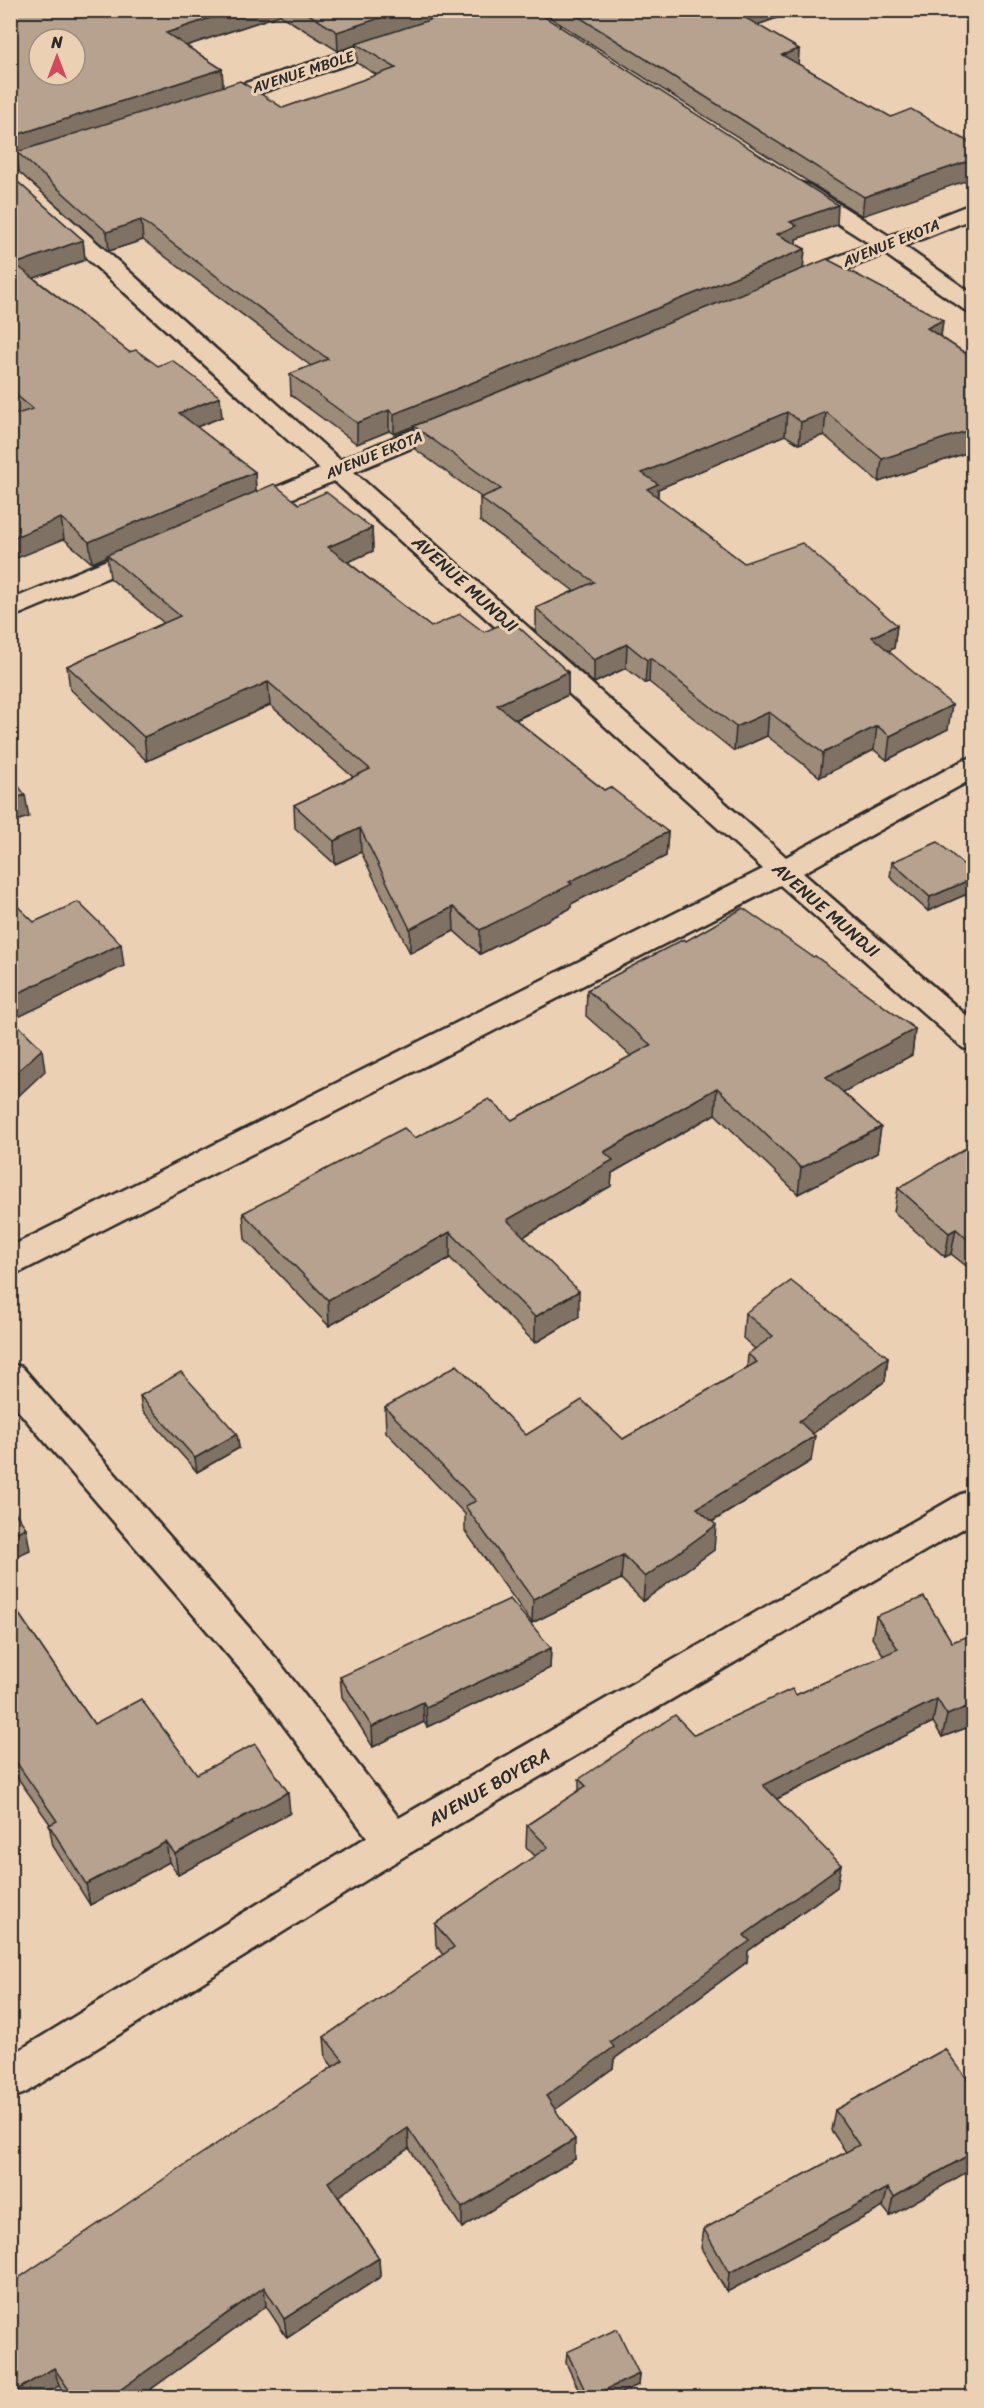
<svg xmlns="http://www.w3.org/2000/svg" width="984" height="2408" font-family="Sriracha,sans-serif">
<rect width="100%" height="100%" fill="#ecd0b3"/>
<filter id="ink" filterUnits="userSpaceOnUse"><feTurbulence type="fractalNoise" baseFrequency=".0167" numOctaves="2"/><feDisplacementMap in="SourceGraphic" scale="12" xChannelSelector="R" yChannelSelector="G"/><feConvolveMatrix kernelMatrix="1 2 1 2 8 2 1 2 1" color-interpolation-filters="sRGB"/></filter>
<g filter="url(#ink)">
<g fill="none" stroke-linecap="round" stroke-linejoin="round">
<defs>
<g id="minor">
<path d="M 399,35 L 406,37 L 409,41 L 406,45 L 217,107 L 209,108 L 201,107 L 198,102 L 201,97 Z"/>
<path d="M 10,170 L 18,172 L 340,460 L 446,416 L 455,414 L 464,416 L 467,421 L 464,426 L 354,472 L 786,857 L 964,760 L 974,757 L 974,778 L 803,873 L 974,1022 L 974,1051 L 963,1048 L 780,885 L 22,1271 L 10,1274 L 10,1247 L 763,869 L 334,481 L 252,515 L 243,518 L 234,515 L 230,510 L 234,505 L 320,469 L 10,189 Z"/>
<path d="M 801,183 L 809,185 L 889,236 L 974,203 L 974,218 L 904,246 L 974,295 L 974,313 L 966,311 L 885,254 L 805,286 L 797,288 L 789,286 L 785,281 L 789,276 L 870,244 L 793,195 L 790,190 L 793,185 Z"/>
<path d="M 148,543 L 157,545 L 161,551 L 157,557 L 10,618 L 10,600 Z"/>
<path d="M 10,1364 L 22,1367 L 279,1662 L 399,1818 L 961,1494 L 974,1490 L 974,1522 L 408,1854 L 25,2093 L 10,2099 L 10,2056 L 367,1837 L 253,1684 L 10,1401 Z"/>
</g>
</defs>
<!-- minor casing -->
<use href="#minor" stroke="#2b2b2b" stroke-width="5"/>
<!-- minor -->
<use href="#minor" fill="#ecd0b3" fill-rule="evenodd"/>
</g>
<!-- wall -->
<g fill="#9d8b7a" stroke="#2b2b2b" stroke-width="1.5" fill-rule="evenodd">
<path d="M 10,10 L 534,10 L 837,225 L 796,239 L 796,244 L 805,249 L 803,269 L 943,320 L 941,337 L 974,359 L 974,456 L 969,452 L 879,482 L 824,435 L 799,444 L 785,435 L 658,489 L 658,498 L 744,563 L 897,625 L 894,648 L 889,651 L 948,729 L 887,760 L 874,750 L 820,777 L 767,736 L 734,751 L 649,682 L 645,683 L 626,668 L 594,683 L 536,632 L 536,608 L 574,591 L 480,521 L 480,498 L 481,497 L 415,449 L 414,426 L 657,328 L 394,434 L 389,431 L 357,444 L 291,395 L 290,374 L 311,366 L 143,240 L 109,251 L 19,172 L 17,155 L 10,157 ZM 280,15 L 338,51 L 356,45 L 357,63 L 377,75 L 283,108 L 223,86 L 222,69 L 186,46 Z"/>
<path d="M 538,10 L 800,10 L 757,25 L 799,49 L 798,64 L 891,117 L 862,216 Z"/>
<path d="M 10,175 L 83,240 L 85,260 L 34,278 L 129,352 L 222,417 L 197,427 L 255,472 L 256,492 L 299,504 L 372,528 L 373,551 L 348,562 L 431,627 L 484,632 L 568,672 L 568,695 L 516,720 L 604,790 L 668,832 L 666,856 L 571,904 L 571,908 L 480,954 L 454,931 L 410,953 L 361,852 L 335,864 L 295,828 L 294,805 L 353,777 L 270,705 L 147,761 L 70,689 L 67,666 L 164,623 L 110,578 L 107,556 L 92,563 L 64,539 L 17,414 L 10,408 Z"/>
<path d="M 892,862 L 974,874 L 974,891 L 928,911 L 890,877 Z"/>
<path d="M 686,941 L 915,1029 L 912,1055 L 843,1092 L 881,1127 L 877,1153 L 798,1194 L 715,1114 L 612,1173 L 611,1186 L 523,1237 L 579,1317 L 535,1343 L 450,1258 L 329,1326 L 245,1239 L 243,1213 L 415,1138 L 512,1120 L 631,1056 L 586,1016 L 587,990 Z"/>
<path d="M 974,1147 L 974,1272 L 951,1254 L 945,1257 L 894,1212 L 898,1188 Z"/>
<path d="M 745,1313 L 888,1357 L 885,1381 L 812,1434 L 811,1461 L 712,1522 L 714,1550 L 643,1601 L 621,1579 L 532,1623 L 465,1531 L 465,1514 L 386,1432 L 385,1407 L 526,1435 L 623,1439 L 747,1368 L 748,1354 L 755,1349 L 743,1338 Z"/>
<path d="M 140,1396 L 237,1434 L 239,1448 L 197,1472 L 142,1410 Z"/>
<path d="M 10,1601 L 94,1724 L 197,1774 L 290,1813 L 178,1875 L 169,1862 L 90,1905 L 53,1846 L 49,1825 L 50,1824 L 10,1767 Z"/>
<path d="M 876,1616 L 952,1642 L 974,1634 L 974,1725 L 942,1737 L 933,1722 L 777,1799 L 837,1887 L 748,1951 L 747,1962 L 614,2059 L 613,2068 L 555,2109 L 575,2159 L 462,2228 L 409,2148 L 338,2196 L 379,2258 L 380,2277 L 287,2338 L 266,2306 L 140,2397 L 66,2397 L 59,2386 L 10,2397 L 333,2067 L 326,2058 L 324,2037 L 443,1955 L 436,1945 L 435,1924 L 535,1856 L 526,1847 L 527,1825 L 579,1791 L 579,1779 L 694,1735 L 796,1695 L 884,1656 L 872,1638 Z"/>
<path d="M 551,1648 L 550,1668 L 427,1727 L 424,1722 L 373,1747 L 342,1697 L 340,1677 Z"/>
<path d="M 945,2049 L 890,2216 L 883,2207 L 727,2292 L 701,2248 L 704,2229 L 846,2152 L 831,2130 L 835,2110 Z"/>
<path d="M 567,2352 L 639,2374 L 638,2385 L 612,2397 L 582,2397 L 566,2363 Z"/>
</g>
<!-- shaded-wall -->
<g fill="#7f7163" stroke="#2b2b2b" stroke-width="1.5">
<path d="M 234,10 L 280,10 L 280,15 L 167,52 L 166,33 Z"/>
<path d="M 404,10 L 462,10 L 338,51 L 337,32 Z"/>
<path d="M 745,10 L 800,10 L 736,32 L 737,13 Z"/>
<path d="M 799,49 L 798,68 L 782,55 Z"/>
<path d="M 222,69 L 223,88 L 17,152 L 17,155 L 10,157 L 10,137 Z"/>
<path d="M 974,159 L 974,178 L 862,216 L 864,197 Z"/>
<path d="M 838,205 L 837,225 L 796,239 L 796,246 L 777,234 L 790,222 Z"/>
<path d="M 141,220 L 143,240 L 109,251 L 107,232 Z"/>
<path d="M 83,240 L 85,260 L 18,284 L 15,264 Z"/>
<path d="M 805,249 L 803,269 L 394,434 L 394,414 Z"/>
<path d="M 943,320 L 940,343 L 927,328 Z"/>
<path d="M 220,397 L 222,417 L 181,433 L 179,413 Z"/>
<path d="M 389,410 L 389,431 L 357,444 L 357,423 Z"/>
<path d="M 787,412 L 785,435 L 658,489 L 657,507 L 646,512 L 642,473 Z"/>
<path d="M 826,412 L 824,435 L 799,444 L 801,422 Z"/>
<path d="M 972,429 L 969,452 L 879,482 L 882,459 Z"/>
<path d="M 255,472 L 256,492 L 92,563 L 89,542 Z"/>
<path d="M 61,518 L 64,539 L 10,561 L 10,539 Z"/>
<path d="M 372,528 L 373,551 L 330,570 L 328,547 Z"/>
<path d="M 897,625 L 894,648 L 870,660 L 872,637 Z"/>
<path d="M 627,644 L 626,668 L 594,683 L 594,660 Z"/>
<path d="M 650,658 L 649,682 L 645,683 L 647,660 Z"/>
<path d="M 568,672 L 568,695 L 497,728 L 497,705 Z"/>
<path d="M 268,682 L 270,705 L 147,761 L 144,737 Z"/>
<path d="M 952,705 L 948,729 L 887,760 L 890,736 Z"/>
<path d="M 769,712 L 767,736 L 734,751 L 736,727 Z"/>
<path d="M 877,726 L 874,750 L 820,777 L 823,753 Z"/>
<path d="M 25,795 L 29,817 L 10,823 L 10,800 Z"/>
<path d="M 360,828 L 361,852 L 335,864 L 334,841 Z"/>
<path d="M 668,832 L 666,856 L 571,904 L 571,908 L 480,954 L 480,930 L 569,882 Z"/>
<path d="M 974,878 L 974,891 L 928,911 L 930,897 Z"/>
<path d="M 453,907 L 454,931 L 410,953 L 410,929 Z"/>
<path d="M 121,944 L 124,966 L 10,1021 L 10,997 Z"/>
<path d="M 915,1029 L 912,1055 L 823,1103 L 826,1077 Z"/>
<path d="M 42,1049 L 45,1071 L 10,1104 L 10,1078 Z"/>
<path d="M 717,1088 L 715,1114 L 612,1173 L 611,1186 L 507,1246 L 507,1220 L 604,1152 Z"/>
<path d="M 881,1127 L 877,1153 L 798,1194 L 801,1168 Z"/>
<path d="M 956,1229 L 951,1254 L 945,1257 L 949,1233 Z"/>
<path d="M 450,1232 L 450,1258 L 329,1326 L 328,1300 Z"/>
<path d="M 579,1291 L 579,1317 L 535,1343 L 535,1317 Z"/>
<path d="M 888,1357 L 885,1381 L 796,1446 L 799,1421 Z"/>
<path d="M 237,1434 L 239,1448 L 197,1472 L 195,1458 Z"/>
<path d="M 815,1436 L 811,1461 L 695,1532 L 697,1508 Z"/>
<path d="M 716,1525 L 714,1550 L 643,1601 L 645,1577 Z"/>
<path d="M 26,1528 L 30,1550 L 10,1559 L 10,1535 Z"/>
<path d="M 623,1555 L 621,1579 L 532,1623 L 533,1599 Z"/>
<path d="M 551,1648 L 550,1668 L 427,1727 L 426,1707 Z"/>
<path d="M 937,1699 L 933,1722 L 760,1807 L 763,1785 Z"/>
<path d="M 423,1702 L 424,1722 L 373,1747 L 372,1727 Z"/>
<path d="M 974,1704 L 974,1725 L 942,1737 L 947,1715 Z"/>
<path d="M 288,1792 L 290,1813 L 178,1875 L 175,1854 Z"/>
<path d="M 166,1842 L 169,1862 L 90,1905 L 86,1884 Z"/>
<path d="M 841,1865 L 837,1887 L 748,1951 L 747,1962 L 614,2059 L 613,2068 L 545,2117 L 546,2096 L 610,2042 L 744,1935 Z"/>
<path d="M 408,2128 L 409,2148 L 330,2202 L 328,2182 Z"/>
<path d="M 575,2139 L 575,2159 L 462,2228 L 462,2208 Z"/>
<path d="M 974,2152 L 974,2168 L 890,2216 L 894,2197 Z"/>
<path d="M 888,2188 L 883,2207 L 727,2292 L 729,2273 Z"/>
<path d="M 379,2258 L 380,2277 L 287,2338 L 284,2319 Z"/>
<path d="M 264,2287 L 266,2306 L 140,2397 L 110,2397 Z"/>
<path d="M 54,2368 L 59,2386 L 41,2397 L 10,2397 L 10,2394 Z"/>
<path d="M 639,2374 L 638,2385 L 612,2397 L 590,2397 Z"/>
</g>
<!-- building -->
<g fill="#b6a28e" stroke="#2b2b2b" stroke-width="1.5" fill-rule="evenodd">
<path d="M 10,10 L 234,10 L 166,33 L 222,69 L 10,137 ZM 39,39 L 75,39 L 75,75 L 39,75 Z"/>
<path d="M 302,10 L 404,10 L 337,32 Z"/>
<path d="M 460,10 L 534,10 L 838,205 L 790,222 L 797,226 L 777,234 L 805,249 L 394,414 L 389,410 L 357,423 L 290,374 L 328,359 L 141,220 L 107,232 L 17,152 L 240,81 L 283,108 L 396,68 L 356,44 Z"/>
<path d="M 568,10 L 745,10 L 737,13 L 799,49 L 782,55 L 891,117 L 911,109 L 974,145 L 974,159 L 864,197 Z"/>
<path d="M 10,175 L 83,240 L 15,264 L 129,352 L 136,350 L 158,366 L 172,360 L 220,397 L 179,413 L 255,472 L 89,542 L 61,518 L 10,539 L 10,416 L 33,409 L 10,390 Z"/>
<path d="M 827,259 L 943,320 L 927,328 L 974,359 L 974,430 L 972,429 L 882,459 L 826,412 L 801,422 L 787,412 L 642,473 L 658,484 L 647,489 L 744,563 L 802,543 L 897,625 L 872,637 L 952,705 L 890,736 L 877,726 L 823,753 L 769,712 L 736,727 L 650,658 L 647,660 L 627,644 L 594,660 L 536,608 L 594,582 L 480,498 L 501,489 L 414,426 Z"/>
<path d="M 274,484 L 299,504 L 326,492 L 372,528 L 328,547 L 431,627 L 460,614 L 484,632 L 511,620 L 568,672 L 497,705 L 604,790 L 610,787 L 668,832 L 569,882 L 572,884 L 480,930 L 453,907 L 410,929 L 360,828 L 334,841 L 294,805 L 370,769 L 268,682 L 144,737 L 67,666 L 180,616 L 107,555 Z"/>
<path d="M 10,774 L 25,795 L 10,800 Z"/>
<path d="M 938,842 L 974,874 L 974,878 L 930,897 L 892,862 Z"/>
<path d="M 10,899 L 34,922 L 78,902 L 121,944 L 10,997 Z"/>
<path d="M 743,908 L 813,957 L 815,956 L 915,1029 L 826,1077 L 881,1127 L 801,1168 L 717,1088 L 604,1152 L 613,1160 L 507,1220 L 579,1291 L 535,1317 L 450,1232 L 328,1300 L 243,1213 L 404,1128 L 415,1138 L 489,1099 L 512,1120 L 651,1045 L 587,990 L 684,939 L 686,941 Z"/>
<path d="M 10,1017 L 42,1049 L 10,1078 Z"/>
<path d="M 971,1145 L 974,1147 L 974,1245 L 956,1229 L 949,1233 L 898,1188 Z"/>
<path d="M 791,1281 L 888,1357 L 799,1421 L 815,1436 L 697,1508 L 716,1525 L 645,1577 L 623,1555 L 533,1599 L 465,1506 L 476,1501 L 385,1407 L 457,1365 L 526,1435 L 582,1400 L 623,1439 L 757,1362 L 748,1354 L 773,1336 L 745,1313 Z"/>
<path d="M 181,1372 L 237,1434 L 195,1458 L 140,1396 Z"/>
<path d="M 10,1505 L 26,1528 L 10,1535 Z"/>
<path d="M 924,1597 L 952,1642 L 974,1634 L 974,1704 L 947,1715 L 937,1699 L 763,1785 L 841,1865 L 744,1935 L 750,1941 L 610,2042 L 614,2047 L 546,2096 L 575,2139 L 462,2208 L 408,2128 L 328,2182 L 379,2258 L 284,2319 L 264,2287 L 110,2397 L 74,2397 L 54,2368 L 10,2394 L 10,2284 L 183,2166 L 343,2060 L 324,2037 L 454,1947 L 435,1924 L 548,1847 L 527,1825 L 586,1786 L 579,1779 L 675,1715 L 694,1735 L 792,1689 L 796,1695 L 898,1649 L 876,1616 Z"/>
<path d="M 510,1599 L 551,1648 L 426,1707 L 423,1702 L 372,1727 L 340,1677 Z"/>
<path d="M 10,1601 L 94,1724 L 141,1699 L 197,1774 L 255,1744 L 288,1792 L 175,1854 L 166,1842 L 86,1884 L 49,1825 L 57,1821 L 10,1753 Z"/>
<path d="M 945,2049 L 974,2088 L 974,2152 L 894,2197 L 888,2188 L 729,2273 L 704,2229 L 859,2145 L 835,2110 Z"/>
<path d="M 617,2329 L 639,2374 L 590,2397 L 588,2397 L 567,2352 Z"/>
</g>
</g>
<g text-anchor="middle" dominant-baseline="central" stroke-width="6" stroke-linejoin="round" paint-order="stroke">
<!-- far-street labels -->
<g font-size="15" fill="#2b2b2b" stroke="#ecd0b3">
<text transform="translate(303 72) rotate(-18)">AVENUE MBOLE</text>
<text transform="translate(891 243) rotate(-22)">AVENUE EKOTA</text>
<text transform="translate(374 455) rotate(-22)">AVENUE EKOTA</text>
</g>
<!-- street labels -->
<g font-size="18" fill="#2b2b2b" stroke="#ecd0b3">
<text transform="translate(465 584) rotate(42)">AVENUE MUNDJI</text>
<text transform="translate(826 910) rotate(41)">AVENUE MUNDJI</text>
<text transform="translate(489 1787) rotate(-30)">AVENUE BOYERA</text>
</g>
</g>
<!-- margin -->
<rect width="984" height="2408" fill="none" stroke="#ecd0b3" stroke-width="36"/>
<rect x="18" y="18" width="948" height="2372" fill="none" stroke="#2b2b2b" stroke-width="2" filter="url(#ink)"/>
<!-- north arrow -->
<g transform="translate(57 57)"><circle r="28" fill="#ecd0b3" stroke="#9f8e7d" stroke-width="1.5"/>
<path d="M0-4.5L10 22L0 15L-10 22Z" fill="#d1495b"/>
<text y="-9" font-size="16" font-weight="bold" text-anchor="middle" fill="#2b2b2b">N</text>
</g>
</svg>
